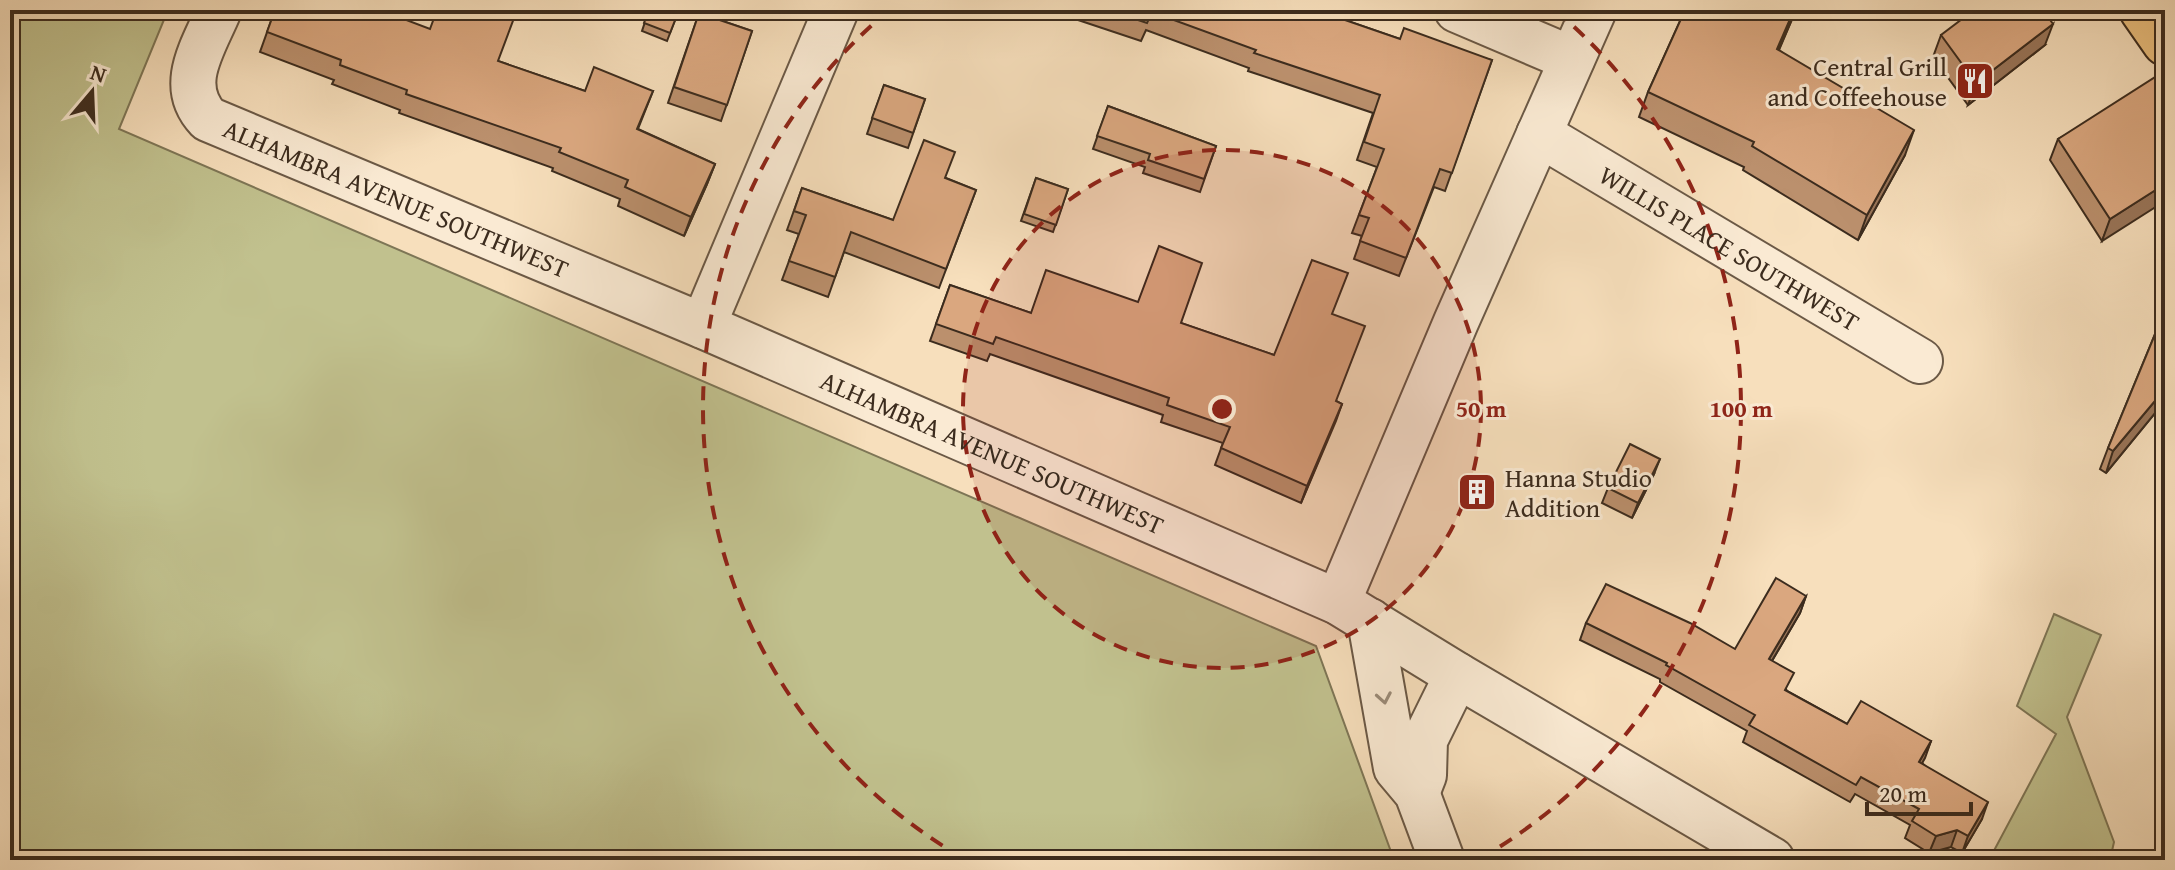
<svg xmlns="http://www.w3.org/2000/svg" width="2175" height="870" font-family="'Gentium Book Plus',serif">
<rect width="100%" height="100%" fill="#f7dfbc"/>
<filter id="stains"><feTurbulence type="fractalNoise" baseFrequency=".0025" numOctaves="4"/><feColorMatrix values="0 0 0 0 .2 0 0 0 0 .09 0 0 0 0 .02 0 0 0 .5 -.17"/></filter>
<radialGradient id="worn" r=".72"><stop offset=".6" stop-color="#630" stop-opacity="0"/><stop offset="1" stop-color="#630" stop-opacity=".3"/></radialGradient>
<!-- green -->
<g fill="#c1c18e" stroke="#7e7656" stroke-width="2">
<path d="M 10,10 L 168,10 L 119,129 L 1316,646 L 1394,860 L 10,860 Z"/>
<path d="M 2054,614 L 2101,635 L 2067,717 L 2114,842 L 2110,860 L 1989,860 L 2056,734 L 2017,706 Z"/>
</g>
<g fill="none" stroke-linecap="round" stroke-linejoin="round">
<defs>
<g id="minor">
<path id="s1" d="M 219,10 C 204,46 176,85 208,119 L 703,326 L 1338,602 L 1457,675 L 1772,860"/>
<path d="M 1457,10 L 1572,59"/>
<path id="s2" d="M 1539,134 L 1920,361"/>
<path d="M 703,326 L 836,10"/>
<path d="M 1338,602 L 1456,322 L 1594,10"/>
<path d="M 1370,621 L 1396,768 L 1417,793 L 1442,860"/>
<path d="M 1417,793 L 1424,775 L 1425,740 L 1457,675"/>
</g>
<path id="major" d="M 2142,10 L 2165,43"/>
</defs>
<!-- minor casing -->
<use href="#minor" stroke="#6b5946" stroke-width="48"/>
<!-- major casing -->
<use href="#major" stroke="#3c2c1e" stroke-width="48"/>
<!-- minor -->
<use href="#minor" stroke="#faead3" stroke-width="44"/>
<!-- major -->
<use href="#major" stroke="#ecc07e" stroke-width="44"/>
</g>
<!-- wall -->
<g fill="#bb906d" stroke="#3c2c1e" stroke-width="2">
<path d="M 275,10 L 498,61 L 585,91 L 653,91 L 638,129 L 715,164 L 707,184 L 684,236 L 618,206 L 620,199 L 552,171 L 553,168 L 399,113 L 400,110 L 332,84 L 334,80 L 260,52 Z"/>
<path d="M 649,10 L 679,10 L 667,41 L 642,31 Z"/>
<path d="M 1048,10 L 1316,10 L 1400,39 L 1492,60 L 1445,191 L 1434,187 L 1399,276 L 1354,259 L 1362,236 L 1352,233 L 1377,167 L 1357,160 L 1373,113 L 1248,71 L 1249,68 L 1146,30 L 1141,41 Z"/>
<path d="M 1685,10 L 1796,10 L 1779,50 L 1905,155 L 1858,240 L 1743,170 L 1744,167 L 1639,117 L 1648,92 Z"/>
<path d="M 699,13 L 752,31 L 721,121 L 668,103 Z"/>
<path d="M 1941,35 L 2045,45 L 1968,105 L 1933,57 Z"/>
<path d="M 2165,82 L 2102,241 L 2050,160 L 2058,139 Z"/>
<path d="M 884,85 L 925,99 L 908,148 L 867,134 Z"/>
<path d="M 1108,106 L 1216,146 L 1200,192 L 1143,173 L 1145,167 L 1093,149 Z"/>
<path d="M 946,178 L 976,190 L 939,288 L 844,252 L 828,297 L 782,280 L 799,234 L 787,230 L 802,188 L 893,220 Z"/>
<path d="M 1036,178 L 1068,189 L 1053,232 L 1021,221 Z"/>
<path d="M 950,285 L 1031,313 L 1181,323 L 1274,355 L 1332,314 L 1336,401 L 1342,404 L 1301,503 L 1215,465 L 1223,443 L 1161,422 L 1163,415 L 990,354 L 987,361 L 930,341 Z"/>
<path d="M 2165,310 L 2165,401 L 2106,473 L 2100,469 L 2108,448 Z"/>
<path d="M 1654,474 L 1632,518 L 1602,503 L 1608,488 Z"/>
<path d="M 1806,596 L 1800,613 L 1772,661 L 1787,691 L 1847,724 L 1931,741 L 1922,763 L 1982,819 L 1962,853 L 1951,847 L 1929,853 L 1905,838 L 1910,825 L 1855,794 L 1850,802 L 1743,742 L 1747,731 L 1660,682 L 1660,679 L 1580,640 L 1586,623 L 1735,649 Z"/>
</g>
<!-- shaded-wall -->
<g fill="#997559" stroke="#3c2c1e" stroke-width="2">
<path d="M 1794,10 L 1796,10 L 1768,74 L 1777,49 Z"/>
<path d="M 2053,24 L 2045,45 L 1968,105 L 1976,83 Z"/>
<path d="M 1914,130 L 1905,155 L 1858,240 L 1867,215 Z"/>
<path d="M 715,164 L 707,184 L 684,236 L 691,217 Z"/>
<path d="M 2165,184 L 2165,201 L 2102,241 L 2110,219 Z"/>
<path d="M 2165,389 L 2165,401 L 2106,473 L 2113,451 Z"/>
<path d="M 1342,404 L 1336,421 L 1301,503 L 1307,486 Z"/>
<path d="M 1660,459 L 1654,474 L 1632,518 L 1638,503 Z"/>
<path d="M 1806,596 L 1800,613 L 1763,676 L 1769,659 Z"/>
<path d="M 1931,741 L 1925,758 L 1913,779 L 1919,762 Z"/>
<path d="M 1988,802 L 1982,819 L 1962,853 L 1968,836 Z"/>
<path d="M 1957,830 L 1951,847 L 1929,853 L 1936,836 Z"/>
</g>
<!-- building -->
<g fill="#daa77f" stroke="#3c2c1e" stroke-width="2">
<path d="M 275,10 L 380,10 L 430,29 L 437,10 L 517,10 L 498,61 L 585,91 L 594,67 L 653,91 L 637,129 L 715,164 L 691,217 L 625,187 L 628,180 L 559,152 L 561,148 L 406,94 L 407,90 L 340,65 L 341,60 L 267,32 Z"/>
<path d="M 649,10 L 679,10 L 670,33 L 644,23 Z"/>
<path d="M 1108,10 L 1316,10 L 1400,39 L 1404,28 L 1492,60 L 1452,173 L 1440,169 L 1406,258 L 1360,241 L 1369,218 L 1359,215 L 1384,149 L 1364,142 L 1380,95 L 1254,53 L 1256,50 L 1152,12 L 1147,23 Z"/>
<path d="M 1685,10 L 1794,10 L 1777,49 L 1914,130 L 1867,215 L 1752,146 L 1754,142 L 1648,92 Z"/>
<path d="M 1974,10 L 2043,10 L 2053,24 L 1976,83 L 1941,35 Z"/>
<path d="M 699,13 L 752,31 L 727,105 L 674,87 Z"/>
<path d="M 2160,74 L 2165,82 L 2165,184 L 2110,219 L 2058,139 Z"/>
<path d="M 884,85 L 925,99 L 913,133 L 872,118 Z"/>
<path d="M 1108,106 L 1216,146 L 1204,179 L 1148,160 L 1150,154 L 1097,136 Z"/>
<path d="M 924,140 L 955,152 L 945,178 L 976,190 L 946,269 L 851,232 L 835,277 L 789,261 L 806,215 L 794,211 L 802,188 L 893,220 Z"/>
<path d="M 1036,178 L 1068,189 L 1056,225 L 1024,214 Z"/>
<path d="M 1159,246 L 1202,263 L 1181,323 L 1274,355 L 1312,260 L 1348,273 L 1332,314 L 1365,326 L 1336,401 L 1342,404 L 1307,486 L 1221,448 L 1230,427 L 1167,405 L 1169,398 L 996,337 L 993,344 L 936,324 L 950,285 L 1031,313 L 1046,270 L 1138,302 Z"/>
<path d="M 2165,310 L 2165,389 L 2113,451 L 2108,448 Z"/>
<path d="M 1630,444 L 1660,459 L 1638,503 L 1608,488 Z"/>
<path d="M 1776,578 L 1806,596 L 1769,659 L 1794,673 L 1785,690 L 1847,724 L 1861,701 L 1931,741 L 1919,762 L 1988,802 L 1968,836 L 1957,830 L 1936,836 L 1912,821 L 1919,809 L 1861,777 L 1856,785 L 1749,725 L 1755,715 L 1666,665 L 1667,663 L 1586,623 L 1606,584 L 1690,623 L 1735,649 Z"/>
</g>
<!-- one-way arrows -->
<defs><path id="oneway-chevron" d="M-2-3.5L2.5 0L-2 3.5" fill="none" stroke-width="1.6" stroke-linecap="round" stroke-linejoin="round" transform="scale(2)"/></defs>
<use stroke="#9b8b78" href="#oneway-chevron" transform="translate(1384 698) rotate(80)"/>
<!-- distance rings -->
<circle cx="1222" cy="409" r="259" fill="#8f2418" fill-opacity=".12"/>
<g fill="none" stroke="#8f2418" stroke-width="4" stroke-dasharray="14 10">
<circle cx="1222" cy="409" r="259"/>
<path d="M963 858A519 519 0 0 1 888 11M1556 11A519 519 0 0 1 1481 858"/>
</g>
<!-- icons -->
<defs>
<symbol id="restaurant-square" viewBox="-11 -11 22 22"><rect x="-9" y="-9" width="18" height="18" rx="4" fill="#8f2418" stroke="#faead3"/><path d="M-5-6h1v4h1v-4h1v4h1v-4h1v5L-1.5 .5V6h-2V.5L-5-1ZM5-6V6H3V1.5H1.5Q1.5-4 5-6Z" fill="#fff"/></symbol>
<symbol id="building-square" viewBox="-11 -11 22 22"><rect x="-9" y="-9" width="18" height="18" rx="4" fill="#8f2418" stroke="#faead3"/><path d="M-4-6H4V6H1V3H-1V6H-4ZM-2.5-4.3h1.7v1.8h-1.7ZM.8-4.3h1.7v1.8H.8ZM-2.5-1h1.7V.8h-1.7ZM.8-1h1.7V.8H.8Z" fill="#fff"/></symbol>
</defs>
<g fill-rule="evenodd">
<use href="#restaurant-square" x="1953" y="59" width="44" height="44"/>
<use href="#building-square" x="1455" y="470" width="44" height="44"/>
</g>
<g text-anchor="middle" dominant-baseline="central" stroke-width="6" stroke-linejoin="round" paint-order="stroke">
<!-- poi labels -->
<g font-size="26" fill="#3c2c1e" stroke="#faead3" text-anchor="end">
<text x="1947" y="66">Central Grill<tspan x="1947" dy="30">and Coffeehouse</tspan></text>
<text x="1505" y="477" text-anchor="start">Hanna Studio<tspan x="1505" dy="30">Addition</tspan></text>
</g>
<!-- street labels -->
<g font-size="26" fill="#3c2c1e" stroke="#faead3">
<text stroke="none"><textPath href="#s1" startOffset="322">ALHAMBRA AVENUE SOUTHWEST</textPath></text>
<text stroke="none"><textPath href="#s2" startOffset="222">WILLIS PLACE SOUTHWEST</textPath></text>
<text stroke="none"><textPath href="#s1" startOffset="970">ALHAMBRA AVENUE SOUTHWEST</textPath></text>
</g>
</g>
<circle cx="1222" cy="409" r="12" fill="#8f2418" stroke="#faead3" stroke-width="4"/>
<g font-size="24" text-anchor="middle" font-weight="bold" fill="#8f2418" stroke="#faead3" stroke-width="6" stroke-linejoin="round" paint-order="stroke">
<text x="1481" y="417">50 m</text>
<text x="1741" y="417">100 m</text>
</g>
<!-- margin -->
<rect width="2175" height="870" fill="none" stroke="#f7dfbc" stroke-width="40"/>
<rect x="12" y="12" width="2151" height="846" fill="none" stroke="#3c2c1e" stroke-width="4"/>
<rect x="20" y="20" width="2135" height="830" fill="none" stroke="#3c2c1e" stroke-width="2"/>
<!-- north arrow -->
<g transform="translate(92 92) rotate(19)" stroke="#faead3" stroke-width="6" paint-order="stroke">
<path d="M0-6L14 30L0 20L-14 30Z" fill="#3c2c1e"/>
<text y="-12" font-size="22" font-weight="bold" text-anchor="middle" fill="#3c2c1e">N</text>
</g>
<!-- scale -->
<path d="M1867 802v12h104v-12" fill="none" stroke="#3c2c1e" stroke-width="4"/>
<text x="1879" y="802" font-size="24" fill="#3c2c1e" stroke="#faead3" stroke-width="6" paint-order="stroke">20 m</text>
<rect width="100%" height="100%" filter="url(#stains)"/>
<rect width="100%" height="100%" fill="url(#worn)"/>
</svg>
